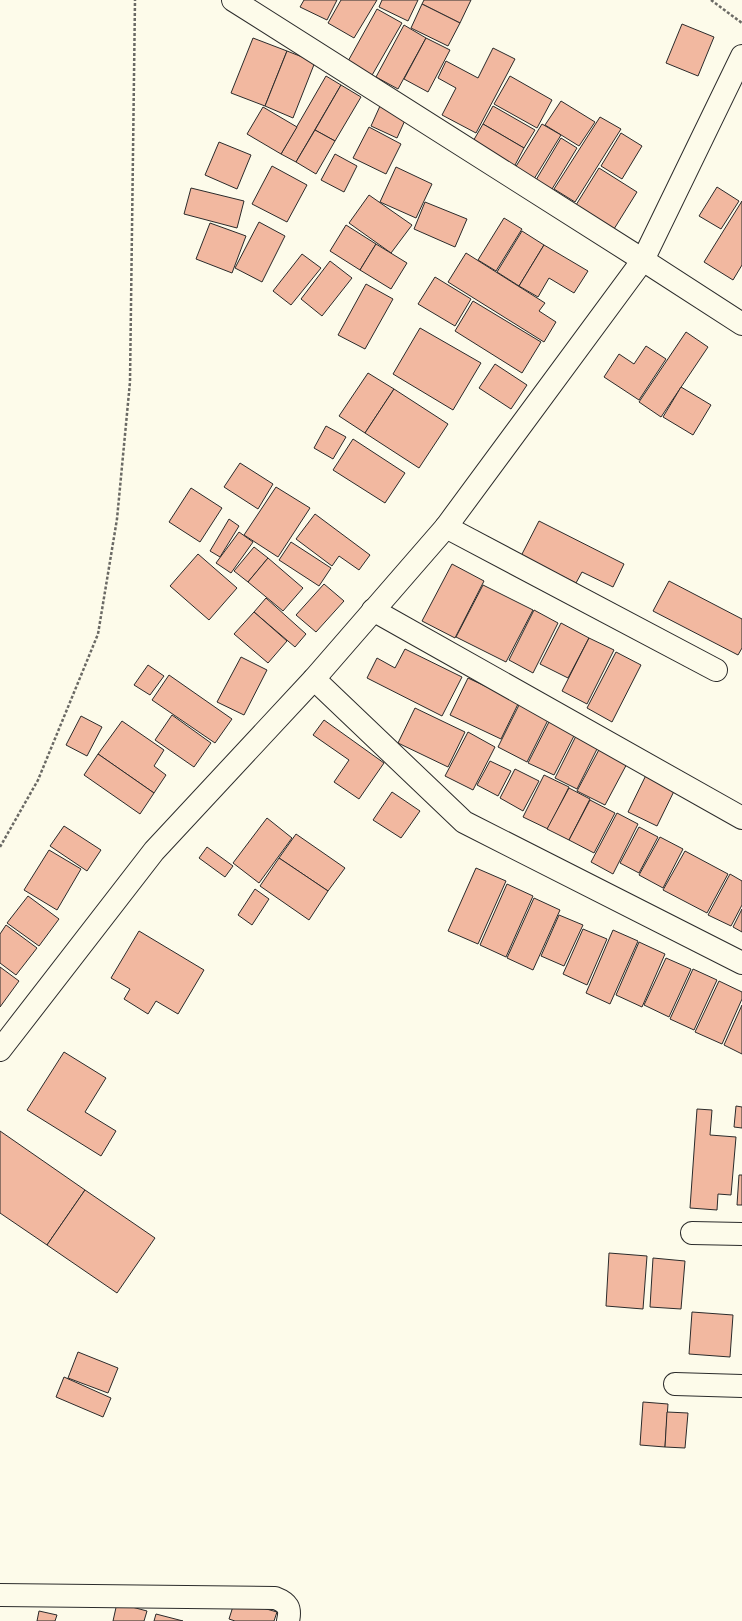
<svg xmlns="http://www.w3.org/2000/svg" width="742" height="1621" font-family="'Libre Baskerville',serif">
<rect width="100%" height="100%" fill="#fdfbea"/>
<!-- building -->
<g fill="#f2b8a0" stroke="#2b2b2b">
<path d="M 304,0 L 337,0 L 327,20 L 300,7 Z"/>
<path d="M 341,0 L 377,0 L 354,38 L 328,23 Z"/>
<path d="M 382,0 L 418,0 L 408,21 L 379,7 Z"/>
<path d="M 424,0 L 471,0 L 460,23 L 422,4 Z"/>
<path d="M 422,4 L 460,23 L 448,46 L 411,28 Z"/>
<path d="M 377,9 L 402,23 L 371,77 L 347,63 Z"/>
<path d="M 682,24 L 714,37 L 698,76 L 666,63 Z"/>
<path d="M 404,25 L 426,38 L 398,89 L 376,77 Z"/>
<path d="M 253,38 L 287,51 L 265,106 L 231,93 Z"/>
<path d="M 426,38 L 450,50 L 428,92 L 404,79 Z"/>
<path d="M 493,48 L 515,59 L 476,133 L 442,115 L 456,88 L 438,78 L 446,61 L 478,78 Z"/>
<path d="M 287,51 L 315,62 L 293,118 L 265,106 Z"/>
<path d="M 326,76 L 341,85 L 296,162 L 281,154 Z"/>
<path d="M 510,76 L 552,100 L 537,128 L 494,104 Z"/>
<path d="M 341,85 L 361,97 L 335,141 L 315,130 Z"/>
<path d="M 561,101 L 595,122 L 579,146 L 545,125 Z"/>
<path d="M 380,106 L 406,118 L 397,138 L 371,126 Z"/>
<path d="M 493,106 L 535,130 L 524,148 L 483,124 Z"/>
<path d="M 263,107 L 297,127 L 281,154 L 247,134 Z"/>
<path d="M 600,117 L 621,129 L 575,202 L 554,189 Z"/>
<path d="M 483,124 L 524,148 L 514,167 L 472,143 Z"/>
<path d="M 542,124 L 561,135 L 534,179 L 515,168 Z"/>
<path d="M 369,127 L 401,144 L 386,174 L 353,158 Z"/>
<path d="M 315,130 L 335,141 L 316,174 L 296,162 Z"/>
<path d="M 621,133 L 642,146 L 622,179 L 601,166 Z"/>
<path d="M 561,138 L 577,148 L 552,189 L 536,180 Z"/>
<path d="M 219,142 L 251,155 L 237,189 L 205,175 Z"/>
<path d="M 335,154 L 357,166 L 344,192 L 321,180 Z"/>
<path d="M 272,166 L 307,185 L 287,222 L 252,204 Z"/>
<path d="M 396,167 L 432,184 L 416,218 L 380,202 Z"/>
<path d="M 599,168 L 637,192 L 614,229 L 576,205 Z"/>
<path d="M 717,187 L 739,201 L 721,229 L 699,216 Z"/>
<path d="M 191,188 L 244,201 L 237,228 L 184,214 Z"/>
<path d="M 369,195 L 412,225 L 391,253 L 349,223 Z"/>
<path d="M 742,201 L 742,265 L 733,280 L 704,262 Z"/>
<path d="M 425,202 L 467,219 L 455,247 L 414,229 Z"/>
<path d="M 504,218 L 522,229 L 496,271 L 478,260 Z"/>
<path d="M 259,222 L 285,236 L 262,282 L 235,268 Z"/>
<path d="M 210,223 L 246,236 L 232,273 L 196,259 Z"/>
<path d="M 346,225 L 376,244 L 360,270 L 330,251 Z"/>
<path d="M 522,231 L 544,245 L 519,286 L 497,272 Z"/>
<path d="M 376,244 L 407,263 L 391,289 L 360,270 Z"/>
<path d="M 544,245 L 588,271 L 574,293 L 549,278 L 538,297 L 519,286 Z"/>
<path d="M 466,253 L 545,303 L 539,311 L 556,322 L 544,342 L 448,282 Z"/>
<path d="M 302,254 L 321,268 L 291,305 L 273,291 Z"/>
<path d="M 330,261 L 352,278 L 322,316 L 301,299 Z"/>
<path d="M 435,277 L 471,299 L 455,326 L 418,304 Z"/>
<path d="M 366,284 L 393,299 L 365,349 L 338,335 Z"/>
<path d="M 473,301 L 541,342 L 522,373 L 455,331 Z"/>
<path d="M 420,328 L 481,363 L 453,410 L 393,374 Z"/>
<path d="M 686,332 L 708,347 L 661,417 L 639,402 Z"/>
<path d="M 646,346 L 666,359 L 639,400 L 604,377 L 619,354 L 634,364 Z"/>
<path d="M 495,364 L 527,385 L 511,409 L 479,388 Z"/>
<path d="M 368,373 L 394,389 L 365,433 L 339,416 Z"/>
<path d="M 681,387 L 711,405 L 693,435 L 663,417 Z"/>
<path d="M 394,389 L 448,424 L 419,468 L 365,433 Z"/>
<path d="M 326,426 L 346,437 L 333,459 L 314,448 Z"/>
<path d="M 353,439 L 405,473 L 385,503 L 333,470 Z"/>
<path d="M 240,463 L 273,484 L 258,509 L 224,487 Z"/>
<path d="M 276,487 L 310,508 L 278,557 L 244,535 Z"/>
<path d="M 191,488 L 222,508 L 200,542 L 169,522 Z"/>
<path d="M 315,514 L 370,555 L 359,570 L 339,556 L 332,566 L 296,539 Z"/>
<path d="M 229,519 L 239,526 L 220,557 L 210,551 Z"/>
<path d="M 539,521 L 624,564 L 613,587 L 582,572 L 576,583 L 521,556 Z"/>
<path d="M 239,532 L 253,542 L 231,573 L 216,563 Z"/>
<path d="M 291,542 L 331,568 L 319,586 L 279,560 Z"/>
<path d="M 254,547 L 268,558 L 248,582 L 234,571 Z"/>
<path d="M 198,554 L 237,588 L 209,620 L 170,586 Z"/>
<path d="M 268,558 L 303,588 L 283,611 L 248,582 Z"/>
<path d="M 452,564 L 484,581 L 455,638 L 422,621 Z"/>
<path d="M 669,581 L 742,619 L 742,648 L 738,655 L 653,611 Z"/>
<path d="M 324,584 L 344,601 L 316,632 L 296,615 Z"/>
<path d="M 483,585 L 533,610 L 506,662 L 456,637 Z"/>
<path d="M 266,598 L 306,634 L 295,647 L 254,612 Z"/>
<path d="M 534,610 L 558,623 L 533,673 L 509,660 Z"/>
<path d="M 254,612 L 287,641 L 268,663 L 234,634 Z"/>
<path d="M 561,623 L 589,638 L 568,678 L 540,664 Z"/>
<path d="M 589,638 L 614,650 L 587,704 L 562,691 Z"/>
<path d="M 405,649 L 462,677 L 442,716 L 367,678 L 377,658 L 395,668 Z"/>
<path d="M 616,652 L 641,665 L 612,722 L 587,708 Z"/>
<path d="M 241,657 L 267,670 L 244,715 L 217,702 Z"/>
<path d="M 148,665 L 164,676 L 150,695 L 134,685 Z"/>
<path d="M 169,675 L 232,719 L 215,743 L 152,700 Z"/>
<path d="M 468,678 L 519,702 L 501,739 L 450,715 Z"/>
<path d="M 521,701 L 550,716 L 527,762 L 498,747 Z"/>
<path d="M 415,708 L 465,732 L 448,767 L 398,743 Z"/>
<path d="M 172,715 L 211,743 L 194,767 L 155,740 Z"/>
<path d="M 81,716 L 102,727 L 87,756 L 66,745 Z"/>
<path d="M 551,718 L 577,730 L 554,775 L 528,763 Z"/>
<path d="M 324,720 L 384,763 L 359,799 L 334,782 L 349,760 L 313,735 Z"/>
<path d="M 122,721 L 164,750 L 154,766 L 166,775 L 154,793 L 98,754 Z"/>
<path d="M 468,732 L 495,747 L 473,790 L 445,776 Z"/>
<path d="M 576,736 L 598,747 L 577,789 L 555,778 Z"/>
<path d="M 602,744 L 630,758 L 605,805 L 577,791 Z"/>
<path d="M 98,754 L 154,793 L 140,814 L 84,775 Z"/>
<path d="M 490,761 L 511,771 L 498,796 L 477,785 Z"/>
<path d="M 515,769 L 539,781 L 523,811 L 500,798 Z"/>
<path d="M 649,769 L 678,783 L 657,826 L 628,812 Z"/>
<path d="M 544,775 L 569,787 L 548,829 L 523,817 Z"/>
<path d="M 569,788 L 590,799 L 569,840 L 547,829 Z"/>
<path d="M 392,792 L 420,811 L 401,838 L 373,820 Z"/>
<path d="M 590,800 L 615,813 L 594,853 L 569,840 Z"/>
<path d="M 617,813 L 638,824 L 613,874 L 591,862 Z"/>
<path d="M 267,818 L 292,838 L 259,883 L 233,863 Z"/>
<path d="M 64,826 L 101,850 L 87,871 L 50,846 Z"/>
<path d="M 639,827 L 658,837 L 639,873 L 620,863 Z"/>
<path d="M 296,834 L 345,868 L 328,891 L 279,858 Z"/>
<path d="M 660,837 L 683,849 L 663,888 L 639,875 Z"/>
<path d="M 207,847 L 233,866 L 225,877 L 199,858 Z"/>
<path d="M 49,850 L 81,869 L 57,910 L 24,890 Z"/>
<path d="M 685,851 L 728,874 L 707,913 L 663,890 Z"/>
<path d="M 279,858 L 328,891 L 309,920 L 260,886 Z"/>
<path d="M 476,868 L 506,881 L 478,944 L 448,931 Z"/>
<path d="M 730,874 L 742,881 L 742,905 L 731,926 L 708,915 Z"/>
<path d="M 507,884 L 533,896 L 506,957 L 480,945 Z"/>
<path d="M 255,889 L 269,899 L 252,925 L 238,915 Z"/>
<path d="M 28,896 L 59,919 L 39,946 L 7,923 Z"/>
<path d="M 534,898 L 560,910 L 533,970 L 507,958 Z"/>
<path d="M 742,909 L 742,932 L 733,927 Z"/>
<path d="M 559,915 L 583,925 L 564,966 L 541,956 Z"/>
<path d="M 6,925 L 37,948 L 16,975 L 0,963 L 0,934 Z"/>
<path d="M 583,929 L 607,939 L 587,985 L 563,974 Z"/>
<path d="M 613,930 L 638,941 L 610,1004 L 586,993 Z"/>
<path d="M 139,931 L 204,970 L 178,1014 L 156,1001 L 148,1014 L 124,999 L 130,989 L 111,978 Z"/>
<path d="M 639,942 L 665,954 L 642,1007 L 616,995 Z"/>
<path d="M 666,958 L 691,969 L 669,1017 L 644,1005 Z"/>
<path d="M 0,967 L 19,981 L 0,1007 Z"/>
<path d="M 693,969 L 717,980 L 694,1030 L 670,1019 Z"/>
<path d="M 719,981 L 742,992 L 742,999 L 722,1044 L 695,1032 Z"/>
<path d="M 742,1005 L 742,1054 L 724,1045 Z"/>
<path d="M 64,1052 L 106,1078 L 85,1112 L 116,1131 L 101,1156 L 27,1110 Z"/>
<path d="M 736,1106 L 742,1107 L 742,1128 L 734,1127 Z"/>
<path d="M 697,1109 L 712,1110 L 710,1135 L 736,1137 L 731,1195 L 718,1194 L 717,1210 L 690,1208 Z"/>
<path d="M 0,1131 L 85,1190 L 47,1245 L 0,1213 Z"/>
<path d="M 739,1175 L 742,1175 L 742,1205 L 737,1205 Z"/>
<path d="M 85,1190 L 155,1238 L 117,1293 L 47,1245 Z"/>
<path d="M 609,1253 L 647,1256 L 643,1309 L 606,1306 Z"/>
<path d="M 653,1258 L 685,1261 L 681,1309 L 650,1307 Z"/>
<path d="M 692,1312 L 733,1315 L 730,1357 L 689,1354 Z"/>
<path d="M 78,1352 L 118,1368 L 108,1393 L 68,1378 Z"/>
<path d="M 64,1377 L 111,1398 L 103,1417 L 56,1397 Z"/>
<path d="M 643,1402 L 668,1404 L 665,1447 L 640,1445 Z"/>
<path d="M 667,1412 L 688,1413 L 685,1448 L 665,1447 Z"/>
<path d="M 235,1600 L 277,1612 L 274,1621 L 235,1621 L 229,1619 Z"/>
<path d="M 117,1603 L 147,1611 L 144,1621 L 113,1621 Z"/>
<path d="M 39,1611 L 57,1615 L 55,1621 L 37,1621 Z"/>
<path d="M 156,1614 L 183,1621 L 154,1621 Z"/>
</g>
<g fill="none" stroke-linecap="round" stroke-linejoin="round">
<defs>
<g id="minor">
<path d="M 233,0 L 643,260 L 742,324"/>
<path d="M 446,527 L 716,670"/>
<path d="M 373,610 L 742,818"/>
<path d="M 314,679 L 464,822 L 742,963"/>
<path d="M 692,1233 L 742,1234"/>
<path d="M 675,1384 L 742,1386"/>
<path d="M 0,1595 L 275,1598 C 288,1603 291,1608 288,1621"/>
</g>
<path id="major" d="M 0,1050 L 154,851 L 314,679 L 446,527 L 643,260 L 742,56"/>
</defs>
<!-- minor casing -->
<use href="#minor" stroke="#2b2b2b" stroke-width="24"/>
<!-- major casing -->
<use href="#major" stroke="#2b2b2b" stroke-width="24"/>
<!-- path -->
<g stroke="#6a6964" stroke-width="2.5" stroke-dasharray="3 2" stroke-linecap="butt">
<path d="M 711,0 L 742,23"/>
<path d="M 0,847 L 38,780 L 98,634 L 117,519 L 130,382 L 135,0"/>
</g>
<!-- minor -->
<use href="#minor" stroke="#fdfbea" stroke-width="22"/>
<!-- major -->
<use href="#major" stroke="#fdfbea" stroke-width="22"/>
</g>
</svg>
